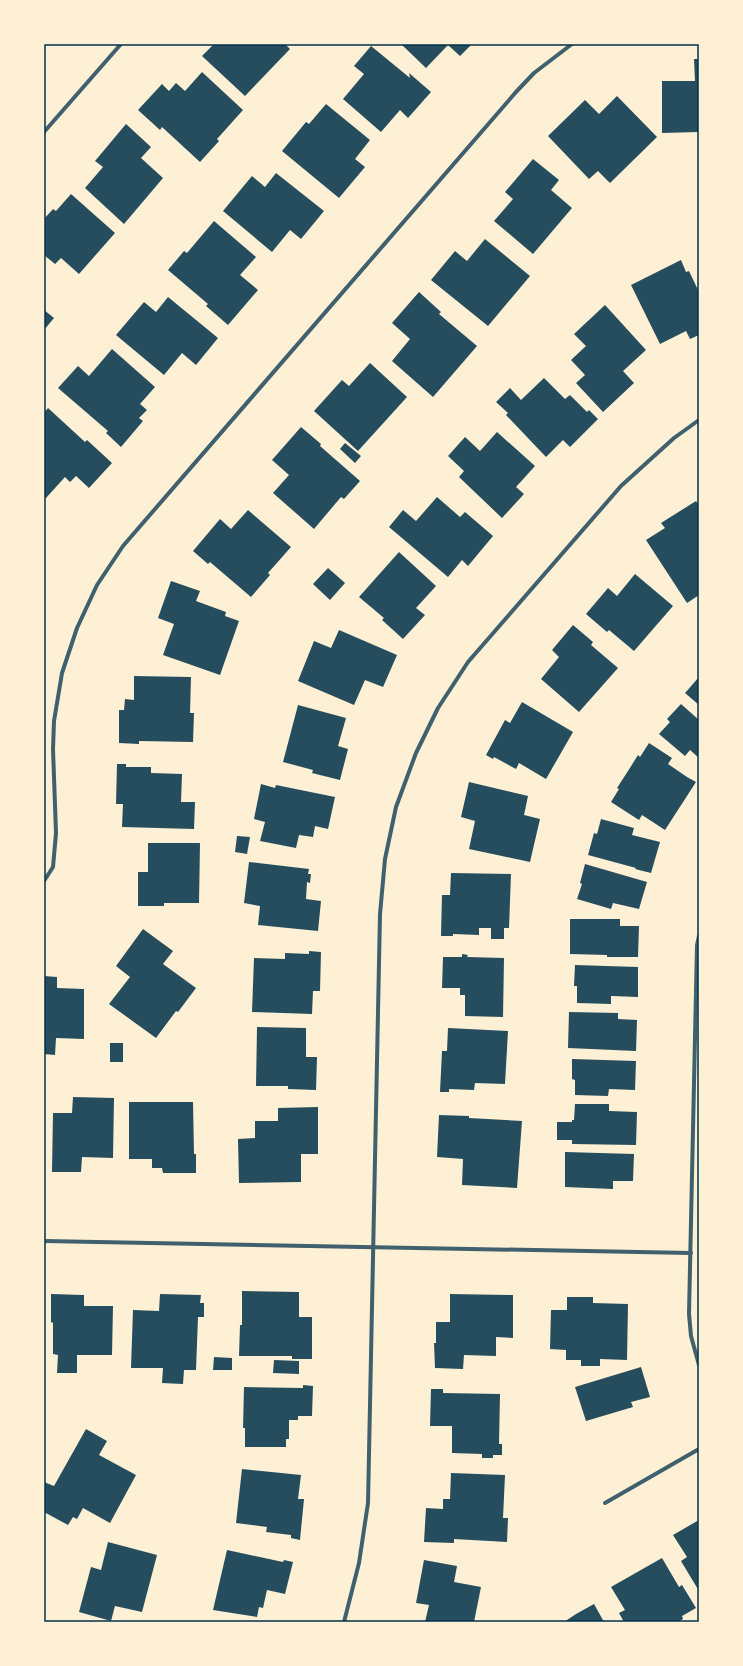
<svg xmlns="http://www.w3.org/2000/svg" width="743" height="1666" font-family="Raleway,sans-serif">
<rect width="100%" height="100%" fill="#fdf0d5"/>
<!-- building -->
<g fill="#264d5e">
<path d="M 214,44 L 285,44 L 290,49 L 245,96 L 202,56 Z"/>
<path d="M 401,44 L 472,44 L 460,56 L 448,45 L 426,68 Z"/>
<path d="M 371,46 L 410,78 L 409,73 L 431,92 L 408,118 L 400,110 L 381,132 L 343,99 L 364,74 L 354,66 Z"/>
<path d="M 694,59 L 699,59 L 699,132 L 662,133 L 662,81 L 695,81 Z"/>
<path d="M 202,72 L 243,110 L 217,139 L 219,141 L 200,162 L 162,127 L 160,130 L 138,110 L 162,84 L 169,91 L 176,83 L 185,91 Z"/>
<path d="M 617,96 L 657,137 L 610,183 L 598,171 L 589,179 L 548,136 L 585,100 L 599,114 Z"/>
<path d="M 326,104 L 370,140 L 355,159 L 365,167 L 339,198 L 282,151 L 306,122 L 309,124 Z"/>
<path d="M 126,124 L 151,147 L 141,158 L 163,178 L 124,224 L 85,188 L 103,167 L 95,161 Z"/>
<path d="M 533,159 L 559,180 L 551,190 L 572,208 L 533,254 L 494,221 L 513,199 L 505,192 Z"/>
<path d="M 276,173 L 324,211 L 301,239 L 290,230 L 272,252 L 223,211 L 252,176 L 265,187 Z"/>
<path d="M 71,194 L 115,233 L 79,274 L 61,258 L 55,264 L 44,255 L 44,219 L 53,209 L 56,211 Z"/>
<path d="M 214,221 L 256,257 L 240,275 L 258,290 L 228,325 L 206,306 L 208,304 L 168,270 L 184,251 L 187,253 Z"/>
<path d="M 485,239 L 530,276 L 488,326 L 431,280 L 455,251 L 467,261 Z"/>
<path d="M 681,260 L 686,272 L 689,271 L 699,292 L 699,335 L 690,339 L 686,331 L 660,344 L 631,285 Z"/>
<path d="M 419,292 L 441,312 L 439,314 L 477,346 L 433,397 L 392,361 L 410,339 L 392,323 Z"/>
<path d="M 168,297 L 218,338 L 196,365 L 182,353 L 164,375 L 116,335 L 144,302 L 156,312 Z"/>
<path d="M 605,305 L 646,350 L 623,371 L 634,383 L 603,412 L 576,383 L 585,375 L 571,360 L 586,346 L 574,334 Z"/>
<path d="M 44,310 L 54,318 L 44,330 Z"/>
<path d="M 112,349 L 155,387 L 140,404 L 147,410 L 139,418 L 143,421 L 121,447 L 106,433 L 108,431 L 58,388 L 78,366 L 89,376 Z"/>
<path d="M 370,363 L 407,397 L 358,451 L 314,411 L 342,380 L 349,386 Z"/>
<path d="M 544,378 L 565,399 L 570,395 L 587,412 L 589,410 L 598,419 L 570,447 L 563,440 L 546,457 L 506,415 L 508,413 L 496,402 L 510,388 L 521,400 Z"/>
<path d="M 48,408 L 85,442 L 87,440 L 112,463 L 89,488 L 76,476 L 70,482 L 65,477 L 46,498 L 44,496 L 44,413 Z"/>
<path d="M 301,427 L 321,444 L 320,446 L 360,481 L 344,499 L 341,497 L 314,529 L 273,493 L 289,475 L 272,460 Z"/>
<path d="M 497,432 L 535,466 L 516,487 L 524,494 L 502,518 L 459,477 L 464,471 L 448,456 L 465,437 L 480,451 Z"/>
<path d="M 345,443 L 361,456 L 355,463 L 340,449 Z"/>
<path d="M 437,497 L 460,517 L 465,512 L 493,536 L 468,566 L 462,560 L 448,577 L 389,527 L 403,510 L 416,521 Z"/>
<path d="M 696,501 L 699,505 L 699,595 L 687,603 L 646,540 L 665,528 L 661,523 Z"/>
<path d="M 248,510 L 291,547 L 268,573 L 270,575 L 251,597 L 210,562 L 208,564 L 193,551 L 220,519 L 231,529 Z"/>
<path d="M 399,552 L 436,586 L 416,608 L 425,615 L 403,639 L 382,620 L 384,618 L 359,597 Z"/>
<path d="M 328,568 L 345,583 L 330,600 L 313,584 Z"/>
<path d="M 635,574 L 673,606 L 634,651 L 609,630 L 607,632 L 586,614 L 608,588 L 617,596 Z"/>
<path d="M 171,581 L 200,591 L 196,601 L 226,612 L 225,616 L 239,621 L 220,675 L 163,655 L 174,624 L 158,618 Z"/>
<path d="M 573,625 L 593,642 L 591,645 L 618,668 L 579,712 L 541,679 L 559,657 L 552,650 Z"/>
<path d="M 339,630 L 397,655 L 383,687 L 365,680 L 354,705 L 298,681 L 314,641 L 331,648 Z"/>
<path d="M 134,676 L 191,677 L 190,713 L 194,713 L 193,742 L 139,741 L 139,744 L 119,743 L 119,710 L 124,710 L 125,699 L 134,700 Z"/>
<path d="M 699,677 L 699,705 L 685,693 Z"/>
<path d="M 522,702 L 573,732 L 546,779 L 519,763 L 516,769 L 494,757 L 493,759 L 486,755 L 505,720 L 510,723 Z"/>
<path d="M 681,704 L 699,720 L 699,758 L 690,750 L 685,756 L 659,734 L 670,722 L 667,719 Z"/>
<path d="M 298,705 L 346,718 L 338,746 L 348,749 L 340,780 L 312,773 L 313,770 L 283,762 Z"/>
<path d="M 649,743 L 672,758 L 668,764 L 687,777 L 696,782 L 665,830 L 642,815 L 639,820 L 611,802 L 619,789 L 617,788 L 628,771 L 638,755 L 640,757 Z"/>
<path d="M 117,764 L 126,764 L 126,767 L 151,767 L 151,773 L 182,774 L 181,802 L 195,802 L 194,829 L 122,827 L 123,804 L 116,804 Z"/>
<path d="M 469,782 L 528,796 L 524,815 L 540,819 L 530,862 L 469,849 L 475,821 L 461,817 Z"/>
<path d="M 261,784 L 275,788 L 276,785 L 335,797 L 328,829 L 315,826 L 313,837 L 299,835 L 296,848 L 260,841 L 265,822 L 254,819 Z"/>
<path d="M 601,819 L 634,828 L 632,835 L 660,842 L 651,873 L 635,869 L 636,868 L 588,855 L 594,833 L 597,834 Z"/>
<path d="M 237,836 L 250,837 L 247,854 L 235,852 Z"/>
<path d="M 148,843 L 200,843 L 199,903 L 164,903 L 164,906 L 138,906 L 138,872 L 148,872 Z"/>
<path d="M 249,862 L 309,869 L 308,874 L 311,874 L 310,883 L 307,882 L 306,899 L 321,901 L 318,931 L 258,925 L 260,906 L 244,903 Z"/>
<path d="M 585,864 L 647,882 L 639,909 L 613,903 L 611,909 L 577,899 L 582,884 L 580,883 Z"/>
<path d="M 451,873 L 511,874 L 509,928 L 504,928 L 504,939 L 491,939 L 491,928 L 479,928 L 479,935 L 453,934 L 453,936 L 441,936 L 442,895 L 450,895 Z"/>
<path d="M 570,919 L 620,919 L 620,926 L 639,926 L 638,957 L 607,957 L 607,955 L 570,954 Z"/>
<path d="M 143,929 L 173,951 L 163,964 L 196,988 L 178,1012 L 176,1011 L 156,1038 L 109,1004 L 130,977 L 116,966 Z"/>
<path d="M 309,951 L 321,952 L 320,991 L 313,991 L 312,1014 L 252,1012 L 254,958 L 285,959 L 285,953 L 309,954 Z"/>
<path d="M 462,954 L 468,955 L 467,957 L 504,958 L 503,1017 L 465,1016 L 465,995 L 460,995 L 460,988 L 442,988 L 443,957 L 462,957 Z"/>
<path d="M 575,965 L 638,967 L 638,997 L 611,996 L 611,1004 L 577,1003 L 577,986 L 574,986 Z"/>
<path d="M 44,976 L 57,977 L 57,988 L 84,989 L 84,1039 L 56,1038 L 55,1055 L 44,1054 Z"/>
<path d="M 569,1012 L 618,1013 L 618,1019 L 637,1020 L 636,1051 L 568,1048 Z"/>
<path d="M 257,1027 L 306,1028 L 306,1057 L 317,1057 L 316,1090 L 288,1089 L 288,1086 L 256,1086 Z"/>
<path d="M 448,1028 L 508,1031 L 505,1084 L 475,1083 L 474,1090 L 449,1089 L 449,1092 L 440,1092 L 442,1051 L 447,1051 Z"/>
<rect x="110" y="1043" width="13" height="19"/>
<path d="M 572,1059 L 636,1061 L 635,1090 L 609,1089 L 608,1096 L 575,1095 L 575,1080 L 572,1079 Z"/>
<path d="M 73,1097 L 114,1098 L 113,1158 L 82,1157 L 81,1172 L 52,1172 L 53,1113 L 72,1113 Z"/>
<path d="M 129,1102 L 193,1102 L 194,1154 L 196,1154 L 196,1173 L 163,1173 L 162,1168 L 152,1168 L 152,1159 L 129,1159 Z"/>
<path d="M 575,1104 L 609,1104 L 609,1111 L 637,1112 L 636,1145 L 572,1144 L 572,1140 L 557,1140 L 557,1122 L 572,1122 L 572,1120 L 574,1120 Z"/>
<path d="M 318,1107 L 318,1154 L 301,1154 L 301,1182 L 239,1183 L 238,1139 L 255,1138 L 255,1121 L 278,1121 L 278,1108 Z"/>
<path d="M 439,1115 L 469,1116 L 469,1118 L 522,1121 L 517,1188 L 462,1185 L 463,1159 L 437,1157 Z"/>
<path d="M 565,1152 L 634,1154 L 633,1181 L 613,1181 L 613,1189 L 565,1187 Z"/>
<path d="M 242,1291 L 299,1292 L 299,1317 L 312,1317 L 312,1359 L 292,1359 L 292,1356 L 239,1356 L 240,1325 L 242,1325 Z"/>
<path d="M 51,1294 L 84,1295 L 84,1306 L 113,1306 L 112,1355 L 77,1355 L 77,1373 L 57,1373 L 58,1355 L 53,1354 L 53,1323 L 51,1322 Z"/>
<path d="M 160,1294 L 201,1295 L 200,1303 L 204,1303 L 204,1317 L 198,1317 L 196,1370 L 184,1370 L 183,1384 L 162,1383 L 163,1368 L 131,1368 L 133,1310 L 159,1311 Z"/>
<path d="M 450,1294 L 513,1295 L 513,1338 L 496,1337 L 496,1356 L 464,1355 L 463,1369 L 435,1368 L 434,1343 L 436,1343 L 436,1322 L 450,1322 Z"/>
<path d="M 567,1297 L 593,1297 L 593,1303 L 628,1304 L 627,1360 L 600,1359 L 600,1366 L 581,1366 L 581,1360 L 566,1360 L 566,1350 L 550,1349 L 551,1310 L 567,1310 Z"/>
<path d="M 214,1357 L 232,1358 L 232,1370 L 213,1370 Z"/>
<path d="M 274,1360 L 299,1361 L 299,1374 L 273,1373 Z"/>
<path d="M 641,1367 L 650,1397 L 631,1402 L 633,1407 L 586,1421 L 575,1387 Z"/>
<path d="M 303,1385 L 313,1386 L 312,1416 L 298,1416 L 298,1420 L 289,1420 L 289,1439 L 286,1439 L 286,1447 L 245,1447 L 245,1428 L 243,1428 L 244,1387 L 303,1388 Z"/>
<path d="M 431,1389 L 443,1389 L 443,1393 L 500,1394 L 499,1444 L 502,1444 L 502,1455 L 493,1455 L 493,1458 L 482,1458 L 482,1454 L 452,1453 L 452,1426 L 430,1426 Z"/>
<path d="M 86,1429 L 107,1441 L 99,1455 L 136,1475 L 110,1523 L 83,1508 L 77,1519 L 73,1517 L 68,1525 L 44,1512 L 44,1482 L 54,1486 Z"/>
<path d="M 242,1469 L 301,1475 L 298,1499 L 304,1499 L 300,1540 L 291,1538 L 291,1535 L 266,1532 L 267,1527 L 236,1523 Z"/>
<path d="M 451,1473 L 505,1475 L 503,1518 L 508,1518 L 507,1542 L 454,1539 L 454,1543 L 424,1542 L 426,1508 L 443,1509 L 443,1499 L 450,1499 Z"/>
<path d="M 699,1520 L 699,1591 L 681,1561 L 687,1557 L 673,1535 Z"/>
<path d="M 108,1542 L 157,1555 L 142,1612 L 115,1606 L 111,1621 L 79,1612 L 91,1567 L 101,1570 Z"/>
<path d="M 227,1550 L 283,1562 L 284,1560 L 293,1562 L 285,1594 L 267,1590 L 263,1608 L 259,1607 L 257,1617 L 213,1610 Z"/>
<path d="M 662,1558 L 679,1587 L 682,1585 L 696,1608 L 682,1616 L 683,1619 L 678,1622 L 624,1622 L 619,1613 L 625,1610 L 611,1587 Z"/>
<path d="M 424,1560 L 457,1566 L 454,1582 L 481,1587 L 474,1622 L 425,1622 L 429,1605 L 416,1603 Z"/>
<path d="M 594,1604 L 604,1622 L 564,1622 L 576,1614 Z"/>
</g>
<g fill="none" stroke-linecap="round" stroke-linejoin="round">
<!-- minor -->
<g stroke="#3f606c" stroke-width="4">
<path d="M 44,132 L 121,44"/>
<path d="M 44,881 L 53,867 L 56,833 L 53,749 L 54,721 L 62,673 L 77,628 L 97,585 L 123,546 L 516,92 L 534,73 L 572,44"/>
<path d="M 699,936 L 697,945 L 689,1314 L 691,1336 L 699,1365"/>
<path d="M 44,1241 L 691,1253"/>
<path d="M 605,1503 L 699,1449"/>
<path d="M 344,1622 L 359,1563 L 368,1503 L 380,914 L 385,859 L 396,807 L 416,753 L 438,708 L 468,662 L 621,486 L 674,438 L 699,420"/>
</g>
</g>
<!-- border -->
<rect width="743" height="1666" fill="none" stroke="#fdf0d5" stroke-width="90"/>
<rect x="45" y="45" width="653" height="1576" fill="none" stroke="#003049" stroke-width="1.5"/>
</svg>
